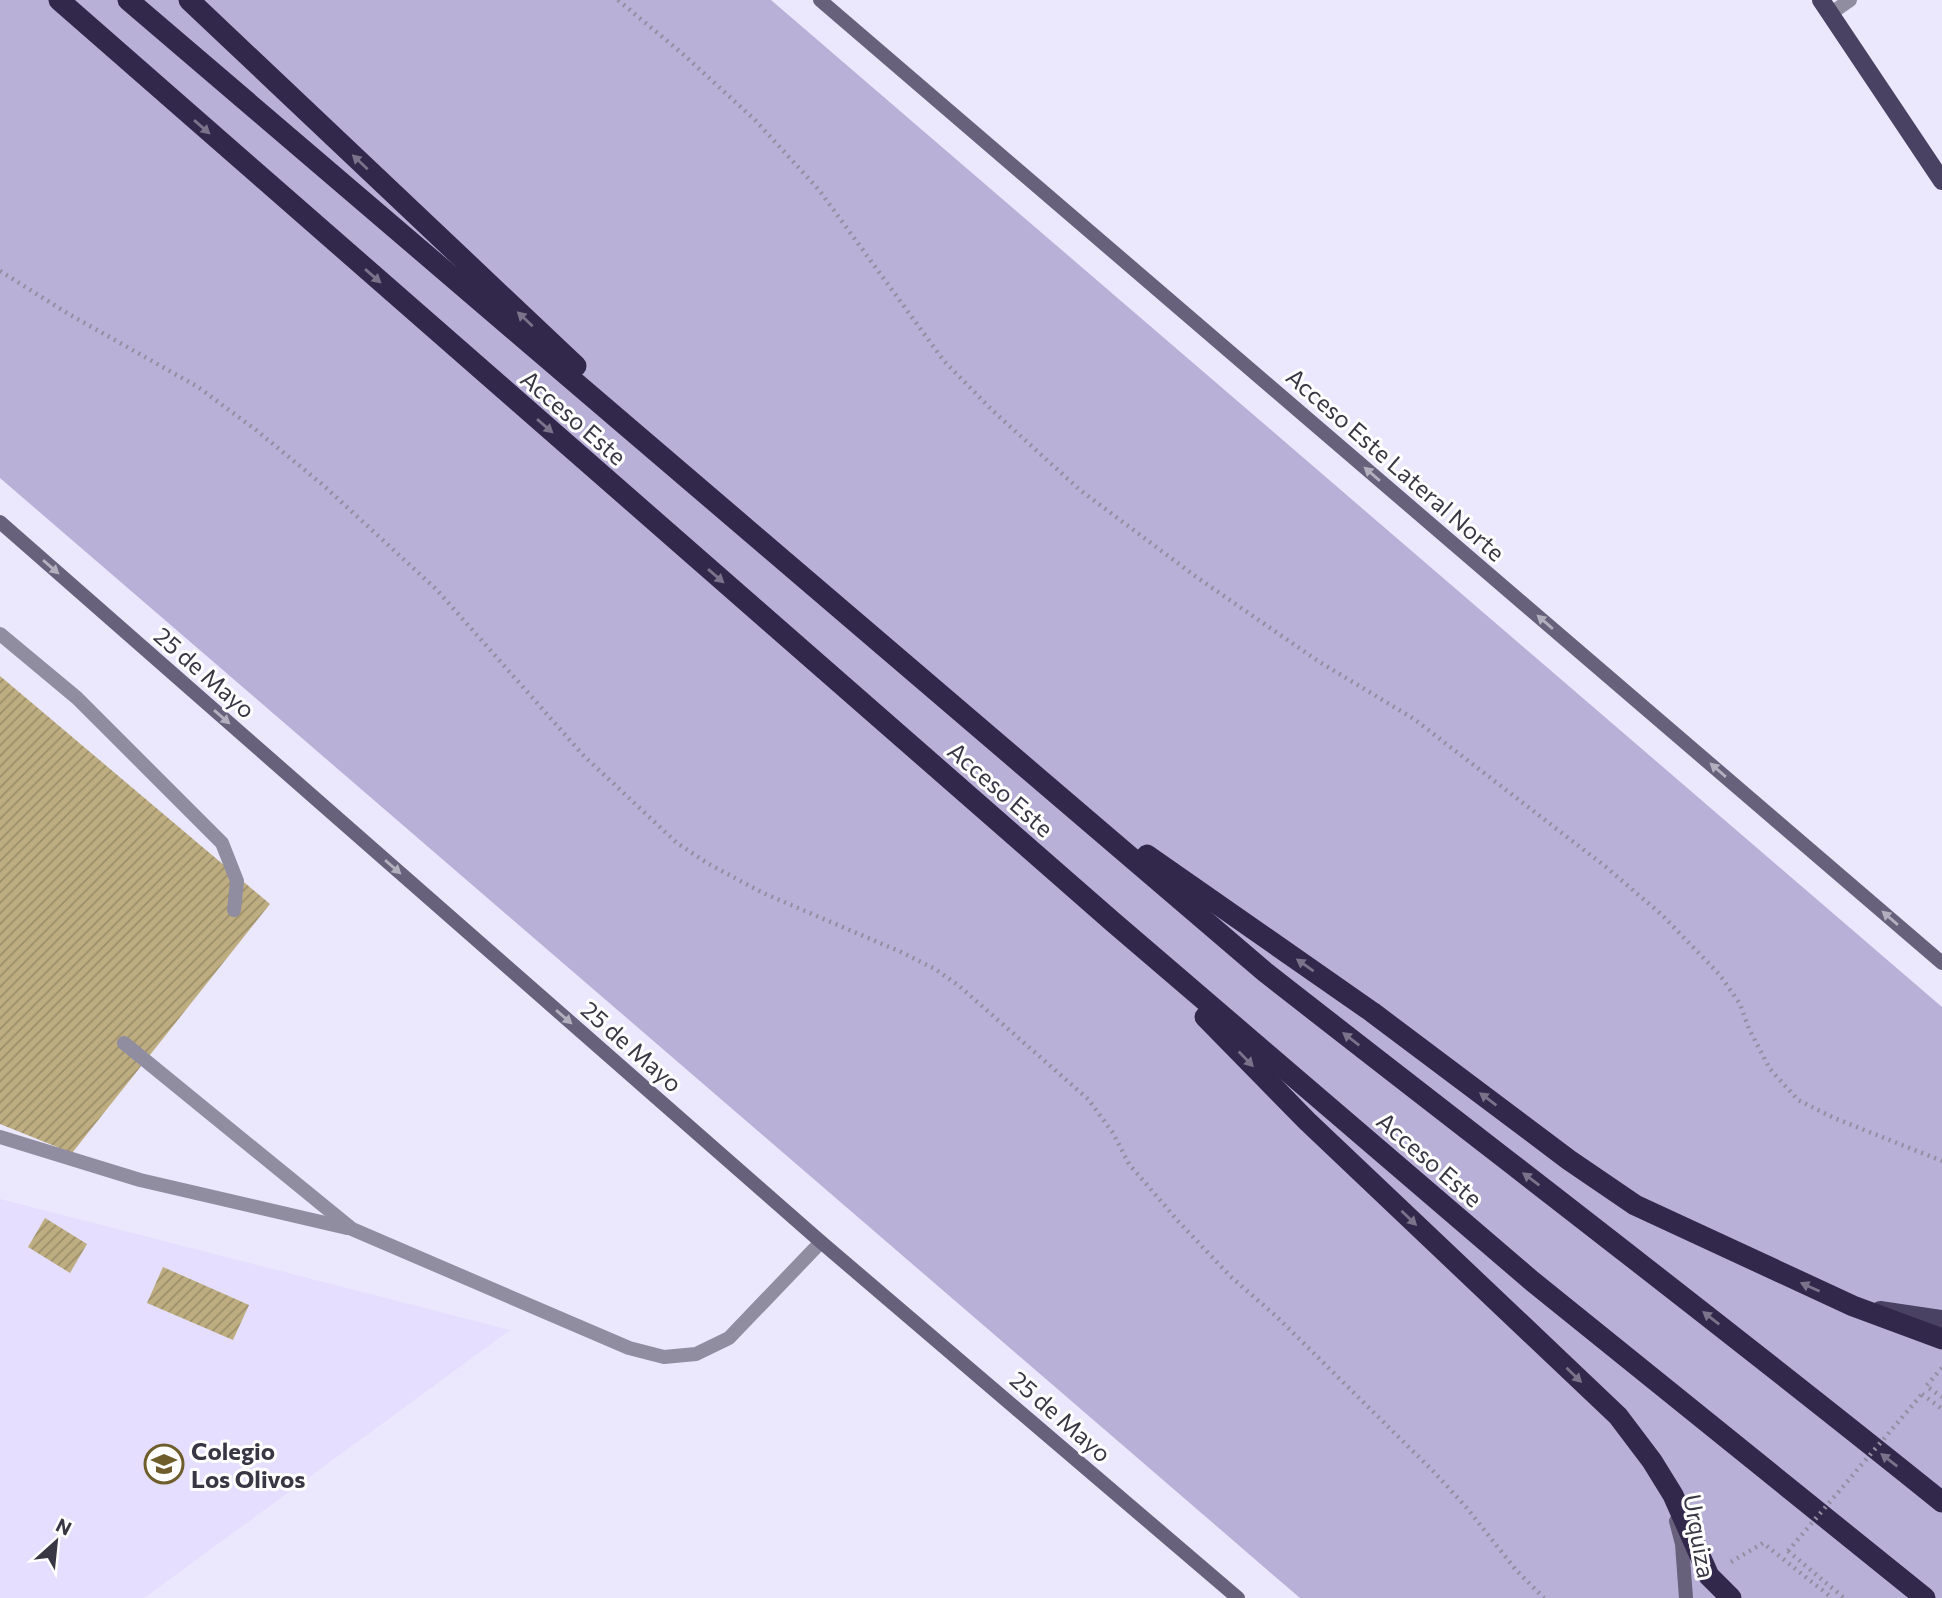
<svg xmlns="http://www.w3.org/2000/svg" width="1942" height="1598" font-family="Commissioner,sans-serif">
<defs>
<pattern id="building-hatch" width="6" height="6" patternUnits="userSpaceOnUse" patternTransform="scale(1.75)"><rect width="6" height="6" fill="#bead80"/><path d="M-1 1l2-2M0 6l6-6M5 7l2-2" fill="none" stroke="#9b8e6a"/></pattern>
</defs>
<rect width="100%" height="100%" fill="#ebe7fc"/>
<!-- built -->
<path fill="#e5deff" d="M 0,1199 L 510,1330 L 144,1598 L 0,1598 Z"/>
<!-- park -->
<path fill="#b9b0d8" d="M 0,0 L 771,0 L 1942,1007 L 1942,1598 L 1300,1598 L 0,478 Z"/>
<!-- building -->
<g fill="url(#building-hatch)">
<path d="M 0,676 L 270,904 L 72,1153 L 0,1124 Z"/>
<path d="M 45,1218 L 87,1244 L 70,1273 L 28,1247 Z"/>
<path d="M 163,1267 L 249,1305 L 233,1340 L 147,1303 Z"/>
</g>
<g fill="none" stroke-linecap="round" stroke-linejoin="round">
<!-- path -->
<g stroke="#928fa0" stroke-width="4.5" stroke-dasharray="2 5" stroke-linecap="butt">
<path d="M 618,0 L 684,55 L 755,120 L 819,190 L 944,361 L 993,411 L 1080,490 L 1195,576 L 1318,661 L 1414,719 L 1606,867 L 1662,915 L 1719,974 L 1740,1004 L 1749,1029 L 1770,1069 L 1798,1100 L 1832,1117 L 1942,1161"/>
<path d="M 0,271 L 67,313 L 198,387 L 256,430 L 323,485 L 437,590 L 584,756 L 677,843 L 707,863 L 763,893 L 901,952 L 935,969 L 958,985 L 1088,1099 L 1113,1133 L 1129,1164 L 1178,1221 L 1230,1276 L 1277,1317 L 1433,1471 L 1466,1507 L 1516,1570 L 1544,1598"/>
<path d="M 1942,1368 L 1926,1386 L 1942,1397"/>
<path d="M 1922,1394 L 1942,1409"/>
<path d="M 1788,1551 L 1844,1598"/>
<path d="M 1731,1562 L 1763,1543 L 1832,1598"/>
</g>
<!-- lane -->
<g stroke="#918da0" stroke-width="14">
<path d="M 1830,14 L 1850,0"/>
<path d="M 0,634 L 77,698 L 222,843 L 237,881 L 234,910"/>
<path d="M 124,1043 L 352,1229 L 629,1348 L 664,1357 L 696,1354 L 729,1338 L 821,1242"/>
<path d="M 0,1137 L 140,1180 L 347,1228"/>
</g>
<!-- secondary -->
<g stroke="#67617c" stroke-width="14">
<path d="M 820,0 L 1942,963"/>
<path d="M 0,522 L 821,1242 L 1238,1598"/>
<path d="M 1676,1521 L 1682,1544 L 1686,1598"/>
</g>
<!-- primary -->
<g stroke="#4a4262" stroke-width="18">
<path d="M 1821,0 L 1942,181"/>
<path d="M 1880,1310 L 1942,1319"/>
</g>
<!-- highway -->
<g stroke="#32284b" stroke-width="21">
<path d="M 59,0 L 1113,922 L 1532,1281 L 1925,1598"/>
<path d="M 128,0 L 1265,972 C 1491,1149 1719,1322 1942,1502"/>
<path d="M 189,0 L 576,366"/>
<path d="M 1147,855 L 1372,1012 L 1569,1160 L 1635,1205 L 1853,1306 L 1942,1339"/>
<path d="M 1205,1017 L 1307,1121 L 1618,1416 L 1652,1461 L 1673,1495 L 1709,1576 L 1731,1598"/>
</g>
<!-- path-bridge -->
<path stroke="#928fa0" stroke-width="4.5" stroke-dasharray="2 5" stroke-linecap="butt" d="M 1788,1551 L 1922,1394"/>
</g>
<!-- one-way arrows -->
<defs><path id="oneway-solid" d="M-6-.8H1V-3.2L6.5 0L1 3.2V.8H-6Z" transform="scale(1.75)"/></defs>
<g fill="#7a738a">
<use href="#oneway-solid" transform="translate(202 127) rotate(41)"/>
<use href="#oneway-solid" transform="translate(360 162) rotate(-137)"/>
<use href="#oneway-solid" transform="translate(373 276) rotate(41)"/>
<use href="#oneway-solid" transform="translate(525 319) rotate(-137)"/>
<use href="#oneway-solid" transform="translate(545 426) rotate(41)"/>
<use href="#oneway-solid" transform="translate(716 576) rotate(41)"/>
<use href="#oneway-solid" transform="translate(1305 965) rotate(-145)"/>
<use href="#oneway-solid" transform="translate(1351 1039) rotate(-142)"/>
<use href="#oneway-solid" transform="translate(1246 1059) rotate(46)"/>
<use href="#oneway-solid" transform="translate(1488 1099) rotate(-143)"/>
<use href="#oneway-solid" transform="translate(1531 1179) rotate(-143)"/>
<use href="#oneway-solid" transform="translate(1409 1218) rotate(44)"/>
<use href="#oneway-solid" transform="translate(1810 1287) rotate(-156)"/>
<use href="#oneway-solid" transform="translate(1711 1318) rotate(-142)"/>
<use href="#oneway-solid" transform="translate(1574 1375) rotate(44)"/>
<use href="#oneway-solid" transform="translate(1889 1460) rotate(-142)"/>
</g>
<g fill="#b3b0be">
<use href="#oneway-solid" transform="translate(1372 474) rotate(-139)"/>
<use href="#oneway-solid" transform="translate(51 567) rotate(41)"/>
<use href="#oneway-solid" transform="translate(1545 622) rotate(-139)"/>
<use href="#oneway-solid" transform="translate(222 717) rotate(41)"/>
<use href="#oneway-solid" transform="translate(1718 770) rotate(-139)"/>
<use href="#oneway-solid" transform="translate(393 867) rotate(41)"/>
<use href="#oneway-solid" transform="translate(1890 918) rotate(-139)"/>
<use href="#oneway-solid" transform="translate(564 1017) rotate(41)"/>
</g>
<!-- icons -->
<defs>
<symbol id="school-ring" viewBox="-11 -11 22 22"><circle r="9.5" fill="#fff" stroke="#6f5d2b" stroke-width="1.5"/><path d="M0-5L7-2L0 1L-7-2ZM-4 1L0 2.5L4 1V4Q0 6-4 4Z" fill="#6f5d2b"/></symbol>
</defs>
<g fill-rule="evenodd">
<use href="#school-ring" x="142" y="1442" width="44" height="44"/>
</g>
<g text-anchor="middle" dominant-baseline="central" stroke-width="6" stroke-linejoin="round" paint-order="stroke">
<!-- street labels -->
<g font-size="24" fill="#3a3744" stroke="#fff">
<text transform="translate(574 417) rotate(41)">Acceso Este</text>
<text transform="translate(1396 464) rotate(41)">Acceso Este Lateral Norte</text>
<text transform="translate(205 672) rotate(41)">25 de Mayo</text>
<text transform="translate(1001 789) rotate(41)">Acceso Este</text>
<text transform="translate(632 1046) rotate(41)">25 de Mayo</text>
<text transform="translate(1430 1159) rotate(41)">Acceso Este</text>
<text transform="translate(1061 1416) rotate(41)">25 de Mayo</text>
<text transform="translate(1700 1536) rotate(80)">Urquiza</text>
</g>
<!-- poi labels -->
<g font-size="24" font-weight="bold" fill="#3a3744" stroke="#fff" text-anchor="start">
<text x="191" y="1450">Colegio<tspan x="191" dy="28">Los Olivos</tspan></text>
</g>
</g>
<!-- north arrow -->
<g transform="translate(56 1542) rotate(27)" stroke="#ffffff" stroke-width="5" paint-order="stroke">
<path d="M0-5L12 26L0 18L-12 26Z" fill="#3a3744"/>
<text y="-10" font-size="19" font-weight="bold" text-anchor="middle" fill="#3a3744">N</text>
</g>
</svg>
